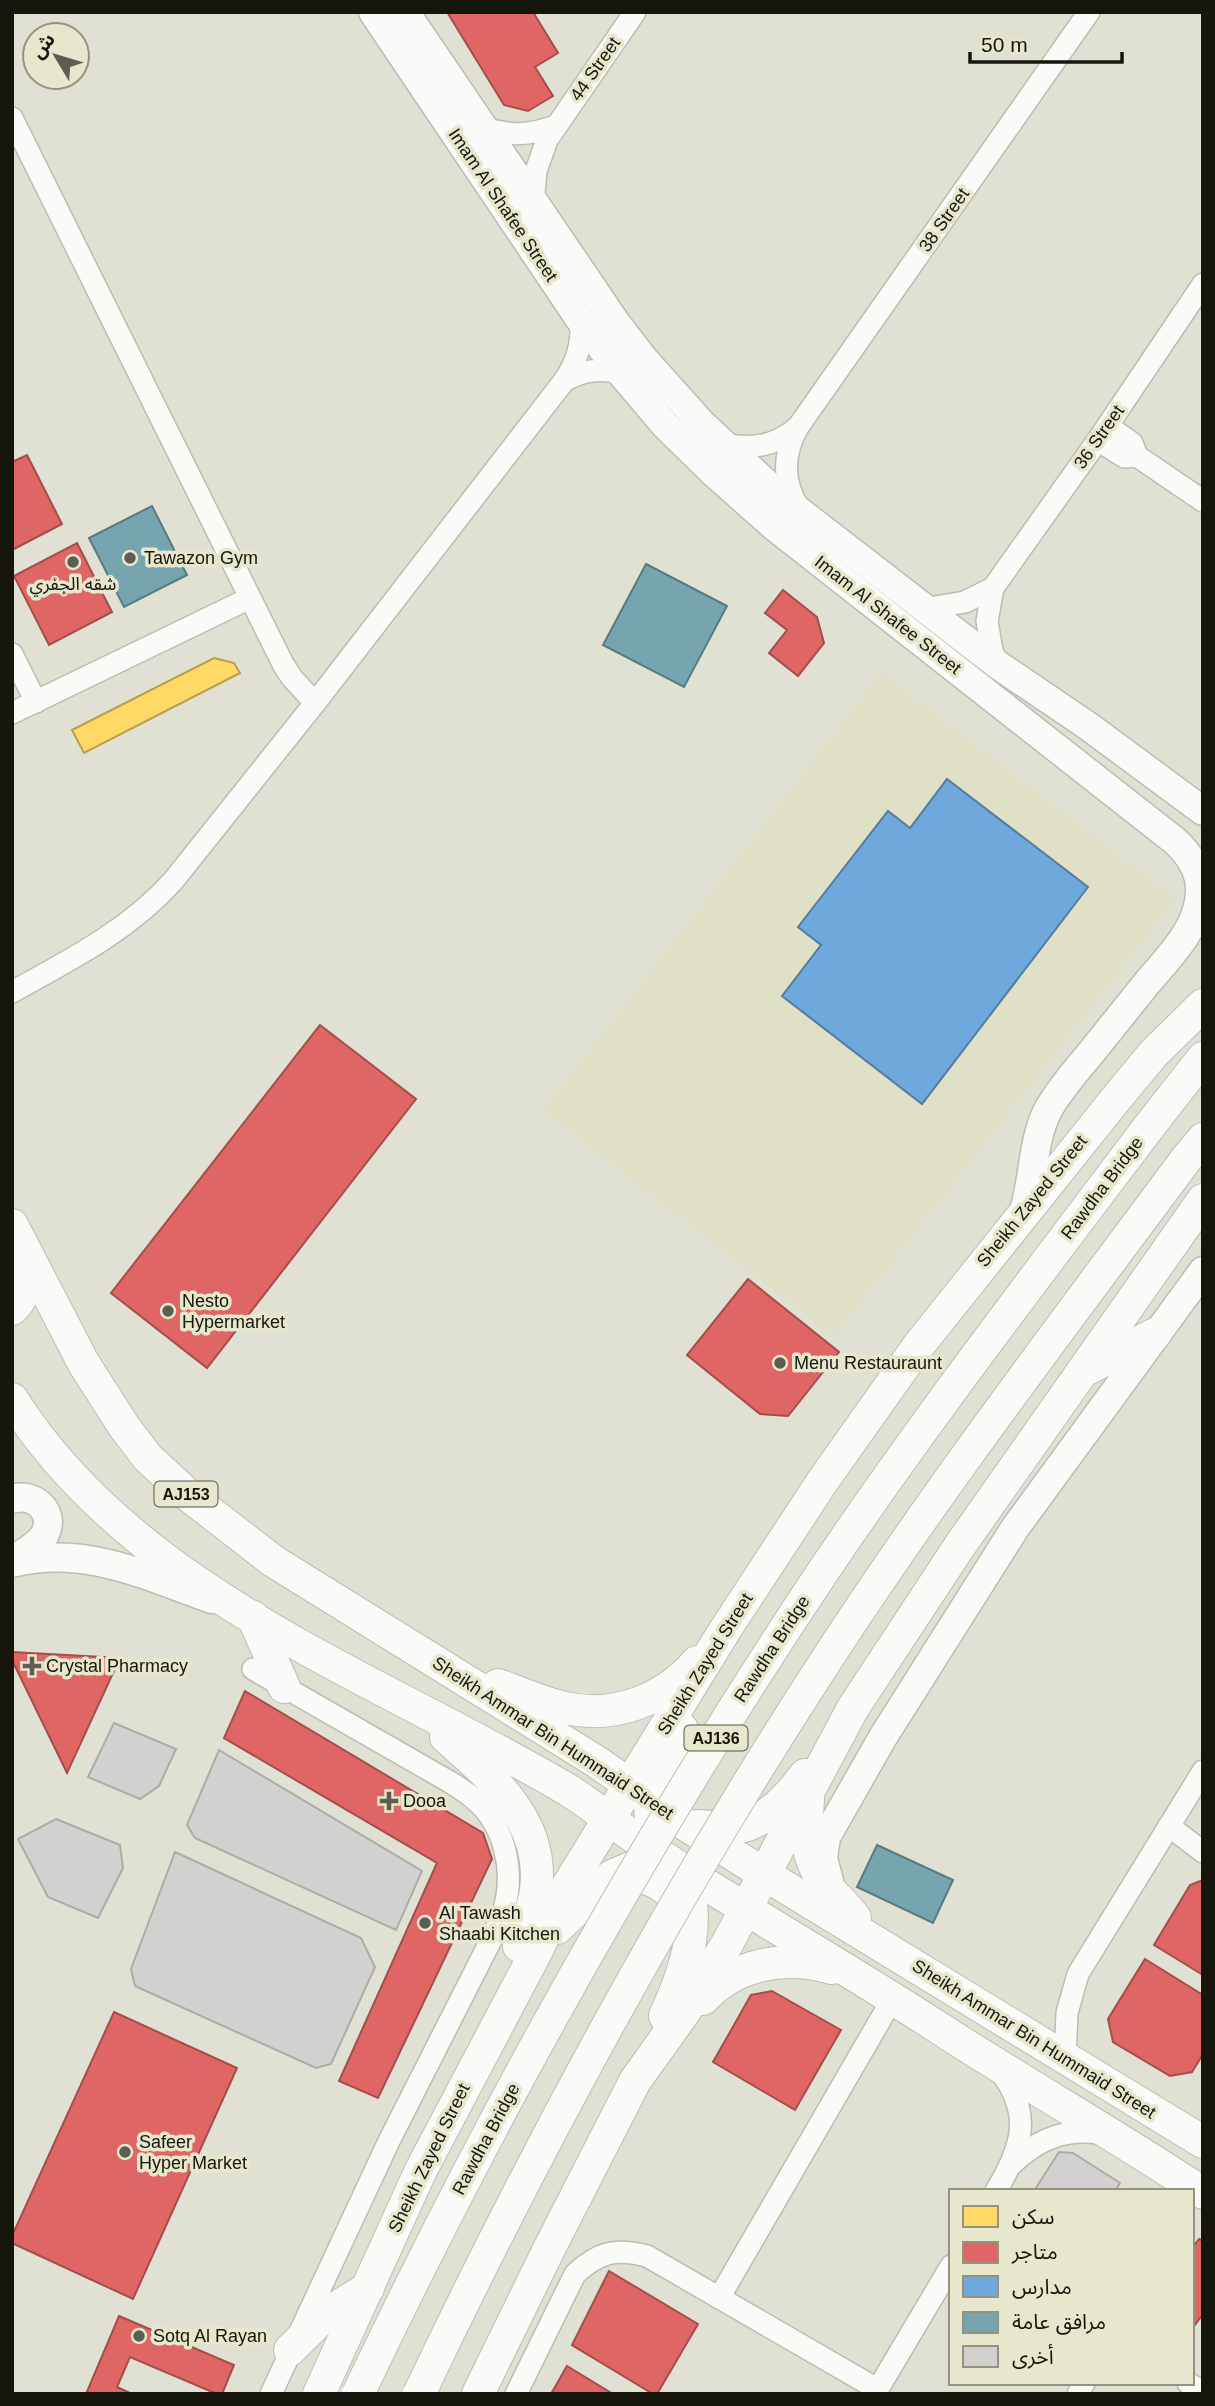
<svg xmlns="http://www.w3.org/2000/svg" width="1215" height="2406" font-family="Helvetica,'Noto Sans Arabic',sans-serif">
<rect width="100%" height="100%" fill="#e0e1d2"/>
<!-- built -->
<path fill="#dfe0c6" d="M 881,672 L 1176,899 L 834,1337 L 543,1111 Z"/>
<!-- homes -->
<path fill="#ffd966" stroke="#b99e4b" stroke-width="2" d="M 214,658 L 234,663 L 240,673 L 84,753 L 72,730 Z"/>
<!-- shops -->
<g fill="#e06666" stroke="#a34e4b" stroke-width="2">
<path d="M 447,12 L 533,12 L 558,53 L 535,67 L 553,96 L 528,111 L 504,105 Z"/>
<path d="M 27,455 L 62,524 L 12,550 L 12,462 Z"/>
<path d="M 77,543 L 112,612 L 49,645 L 14,576 Z"/>
<path d="M 783,590 L 817,617 L 824,643 L 798,676 L 769,653 L 787,630 L 765,613 Z"/>
<path d="M 320,1025 L 416,1099 L 207,1368 L 111,1293 Z"/>
<path d="M 748,1279 L 839,1352 L 788,1416 L 760,1414 L 687,1355 Z"/>
<path d="M 12,1652 L 120,1658 L 67,1773 L 12,1660 Z"/>
<path d="M 245,1691 L 483,1833 L 492,1859 L 378,2098 L 339,2081 L 437,1863 L 224,1738 Z"/>
<path d="M 1203,1880 L 1203,1975 L 1154,1945 L 1190,1885 Z"/>
<path d="M 1145,1959 L 1203,1995 L 1203,2054 L 1192,2072 L 1170,2076 L 1113,2042 L 1108,2019 Z"/>
<path d="M 772,1991 L 841,2030 L 795,2110 L 713,2062 L 751,1995 Z"/>
<path d="M 114,2012 L 237,2068 L 133,2299 L 12,2243 L 12,2236 Z"/>
<path d="M 1199,2239 L 1203,2241 L 1203,2314 L 1192,2329 L 1192,2248 Z"/>
<path d="M 609,2271 L 698,2324 L 657,2394 L 653,2394 L 572,2345 Z"/>
<path d="M 119,2316 L 234,2365 L 222,2394 L 217,2394 L 130,2357 L 117,2387 L 132,2394 L 86,2394 Z"/>
<path d="M 567,2366 L 613,2394 L 551,2394 Z"/>
</g>
<!-- schools -->
<path fill="#6fa8dc" stroke="#547c9e" stroke-width="2" d="M 947,779 L 1088,887 L 922,1104 L 782,996 L 821,945 L 798,927 L 888,811 L 910,828 Z"/>
<!-- public -->
<g fill="#76a5af" stroke="#597a7e" stroke-width="2">
<path d="M 152,506 L 187,575 L 124,607 L 89,538 Z"/>
<path d="M 646,564 L 727,606 L 684,687 L 603,645 Z"/>
<path d="M 877,1845 L 953,1880 L 933,1923 L 857,1887 Z"/>
</g>
<!-- building -->
<g fill="#d3d1cf" stroke="#adaba8" stroke-width="2">
<path d="M 114,1723 L 176,1749 L 159,1786 L 140,1799 L 88,1777 Z"/>
<path d="M 219,1750 L 422,1871 L 396,1930 L 195,1838 L 187,1825 Z"/>
<path d="M 56,1819 L 120,1845 L 123,1868 L 98,1918 L 48,1897 L 18,1839 Z"/>
<path d="M 175,1852 L 361,1938 L 375,1967 L 331,2064 L 316,2068 L 135,1986 L 131,1969 Z"/>
<path d="M 1059,2152 L 1073,2153 L 1120,2183 L 1115,2191 L 1034,2191 Z"/>
</g>
<g fill="none" stroke-linecap="round" stroke-linejoin="round">
<defs>
<g id="street">
<path d="M 12,118 L 283,664 L 292,678 L 315,703"/>
<path d="M 483,127 C 509,137 530,135 556,126"/>
<path d="M 533,204 L 536,171 L 547,140 L 635,12"/>
<path d="M 564,381 C 583,370 599,368 621,373"/>
<path d="M 1108,426 L 1132,443 L 1137,456 L 1203,501"/>
<path d="M 1098,440 L 1124,457 L 1137,456"/>
<path d="M 724,444 C 752,450 776,446 798,427"/>
<path d="M 799,508 C 782,482 783,454 798,427 L 1089,12"/>
<path d="M 923,609 L 965,602 L 993,588"/>
<path d="M 12,654 L 36,702"/>
<path d="M 998,665 L 992,651 L 987,621 L 993,588 L 1098,440 L 1203,284"/>
<path d="M 12,713 L 250,598"/>
<path d="M 12,992 C 70,960 128,931 173,881 L 315,703 L 564,381 C 577,362 582,344 581,321"/>
<path d="M 253,1669 L 450,1782 C 458,1787 466,1792 473,1798 C 505,1824 515,1871 504,1909 C 501,1920 495,1930 491,1940 L 389,2141 L 271,2394"/>
<path d="M 1169,1826 L 1203,1852"/>
<path d="M 1065,2059 L 1067,2013 L 1078,1974 L 1203,1771"/>
<path d="M 1012,2164 C 1039,2138 1068,2127 1105,2134"/>
<path d="M 996,2191 C 1022,2148 1033,2114 1000,2071"/>
<path d="M 719,2298 L 893,1998"/>
<path d="M 1188,2383 L 1203,2392"/>
<path d="M 516,2394 L 575,2274 C 599,2252 615,2248 647,2256 L 877,2389"/>
<path d="M 875,2394 L 951,2266"/>
<path d="M 1078,2394 L 1084,2383"/>
</g>
<g id="secondary">
<path d="M 373,12 L 581,321 L 621,373 L 665,425 L 713,472 L 775,527 L 1175,841 C 1190,855 1201,871 1200,892 C 1199,928 1169,957 1147,983 C 1128,1007 1109,1030 1090,1054 C 1075,1072 1059,1090 1048,1110 C 1032,1141 1034,1180 1023,1214"/>
<path d="M 405,12 L 616,323 L 643,358 L 702,424 L 782,498 L 998,665 L 1088,726 L 1203,811"/>
<path d="M 12,1499 C 34,1492 56,1512 45,1534 C 39,1545 25,1552 15,1559"/>
<path d="M 12,1563 C 86,1545 143,1575 212,1599"/>
<path d="M 829,1881 L 823,1858 L 826,1837 L 883,1737 L 1015,1528 L 1203,1271"/>
</g>
<g id="primary">
<path d="M 1148,1128 L 1203,1058"/>
<path d="M 1187,1158 L 1203,1139"/>
<path d="M 12,1225 L 84,1364 L 125,1428 L 148,1458 L 188,1495 L 273,1561 L 597,1762 L 686,1825 L 764,1874 L 1203,2142"/>
<path d="M 12,1268 C 23,1285 28,1294 12,1309"/>
<path d="M 1087,1369 L 1155,1334"/>
<path d="M 12,1399 C 135,1594 378,1677 568,1790 C 586,1801 603,1815 621,1828 C 648,1847 676,1866 705,1884 C 767,1922 829,1959 890,1997 C 923,2017 955,2039 988,2059 C 1060,2104 1132,2146 1203,2193"/>
<path d="M 253,1617 L 284,1687"/>
<path d="M 498,1685 C 521,1693 542,1703 565,1708 C 615,1719 664,1700 697,1662"/>
<path d="M 446,1737 C 492,1778 545,1821 536,1889 C 534,1909 525,1927 519,1946"/>
<path d="M 808,1800 C 805,1834 806,1862 829,1889 C 838,1899 847,1907 855,1918"/>
<path d="M 652,1820 C 642,1792 676,1758 682,1729"/>
<path d="M 698,1826 C 713,1827 732,1830 747,1825 C 770,1817 791,1794 805,1775"/>
<path d="M 614,1876 C 654,1874 671,1886 690,1920"/>
<path d="M 557,1928 L 612,1876 L 652,1859"/>
<path d="M 703,1999 C 736,1963 785,1955 832,1968"/>
<path d="M 665,2016 C 686,1970 705,1916 680,1868"/>
<path d="M 290,2350 L 326,2314 L 368,2288"/>
<path d="M 319,2394 L 421,2170 L 535,1954 L 567,1887 L 725,1630 L 822,1482 L 919,1345 L 1115,1100 L 1154,1053 L 1203,1005"/>
<path d="M 478,2394 L 549,2249 L 635,2081 L 683,2014 L 727,1944 L 853,1708 L 961,1544 L 1203,1200"/>
</g>
</defs>
<!-- street casing -->
<use href="#street" stroke="#bcbdb1" stroke-width="24"/>
<!-- secondary casing -->
<use href="#secondary" stroke="#bcbdb1" stroke-width="31"/>
<!-- primary casing -->
<use href="#primary" stroke="#bcbdb1" stroke-width="34"/>
<!-- street -->
<use href="#street" stroke="#fafaf8" stroke-width="21"/>
<!-- secondary -->
<use href="#secondary" stroke="#fafaf8" stroke-width="28"/>
<!-- primary -->
<use href="#primary" stroke="#fafaf8" stroke-width="32"/>
<defs>
<g id="primary-bridge">
<path d="M 358,2394 C 494,2109 648,1833 824,1570 C 926,1419 1038,1274 1148,1128"/>
<path d="M 419,2394 C 537,2147 667,1906 816,1676 C 931,1497 1060,1329 1187,1158"/>
</g>
</defs>
<!-- primary-bridge casing -->
<use href="#primary-bridge" stroke="#bcbdb1" stroke-width="34" stroke-linecap="butt"/>
<!-- primary-bridge -->
<use href="#primary-bridge" stroke="#fafaf8" stroke-width="32"/>
</g>
<!-- markers -->
<g fill="#5d5d52" stroke="#e6e7cc" stroke-width="2.5">
<circle cx="130" cy="558" r="7"/>
<circle cx="73" cy="562" r="7"/>
<circle cx="168" cy="1311" r="7"/>
<circle cx="780" cy="1363" r="7"/>
<path d="M28.5 1655.5h7v7h7v7h-7v7h-7v-7h-7v-7h7z"/>
<path d="M385.5 1790.5h7v7h7v7h-7v7h-7v-7h-7v-7h7z"/>
<circle cx="425" cy="1923" r="7"/>
<circle cx="125" cy="2152" r="7"/>
<circle cx="139" cy="2336" r="7"/>
</g>
<g text-anchor="middle" dominant-baseline="central" stroke-width="7" stroke-linejoin="round" paint-order="stroke">
<!-- shield labels -->
<g fill="#e6e7cc" stroke="#545546" stroke-width="2">
<rect x="154.5" y="1481.5" width="63" height="25" rx="5"/>
<rect x="684.5" y="1725.5" width="63" height="25" rx="5"/>
</g>
<g font-size="16" font-weight="bold" fill="#16160d">
<text x="186" y="1494">AJ153</text>
<text x="716" y="1738">AJ136</text>
</g>
<!-- street labels -->
<g font-size="18" fill="#16160d" stroke="#e6e7cc">
<text transform="translate(595 69) rotate(-55)">44 Street</text>
<text transform="translate(503 205) rotate(56)">Imam Al Shafee Street</text>
<text transform="translate(944 220) rotate(-55)">38 Street</text>
<text transform="translate(1099 437) rotate(-55)">36 Street</text>
<text transform="translate(888 615) rotate(38)">Imam Al Shafee Street</text>
<text transform="translate(1102 1188) rotate(-53)">Rawdha Bridge</text>
<text transform="translate(1032 1201) rotate(-51)">Sheikh Zayed Street</text>
<text transform="translate(772 1649) rotate(-57)">Rawdha Bridge</text>
<text transform="translate(705 1664) rotate(-58)">Sheikh Zayed Street</text>
<text transform="translate(553 1738) rotate(33)">Sheikh Ammar Bin Hummaid Street</text>
<text transform="translate(1034 2039) rotate(32)">Sheikh Ammar Bin Hummaid Street</text>
<text transform="translate(486 2139) rotate(-62)">Rawdha Bridge</text>
<text transform="translate(429 2158) rotate(-64)">Sheikh Zayed Street</text>
</g>
<!-- poi labels -->
<g font-size="18" fill="#16160d" stroke="#e6e7cc" text-anchor="start">
<text x="144" y="558">Tawazon Gym</text>
<text x="73" y="584" text-anchor="middle">شقه الجفري</text>
<text x="182" y="1301">Nesto<tspan x="182" dy="21">Hypermarket</tspan></text>
<text x="794" y="1363">Menu Restauraunt</text>
<text x="46" y="1666">Crystal Pharmacy</text>
<text x="403" y="1801">Dooa</text>
<text x="439" y="1913">Al Tawash<tspan x="439" dy="21">Shaabi Kitchen</tspan></text>
<text x="139" y="2142">Safeer<tspan x="139" dy="21">Hyper Market</tspan></text>
<text x="153" y="2336">Sotq Al Rayan</text>
</g>
</g>
<!-- border -->
<rect width="1215" height="2406" fill="none" stroke="#16160d" stroke-width="28"/>
<!-- legend -->
<rect x="949" y="2189" width="245" height="196" fill="#e6e7cc" stroke="#939380" stroke-width="2"/>
<rect x="963" y="2206" width="35" height="21" fill="#ffd966" stroke="#939380" stroke-width="2"/>
<text x="1012" y="2224" font-size="21" fill="#16160d">سكن</text>
<rect x="963" y="2242" width="35" height="21" fill="#e06666" stroke="#939380" stroke-width="2"/>
<text x="1012" y="2259" font-size="21" fill="#16160d">متاجر</text>
<rect x="963" y="2276" width="35" height="21" fill="#6fa8dc" stroke="#939380" stroke-width="2"/>
<text x="1012" y="2294" font-size="21" fill="#16160d">مدارس</text>
<rect x="963" y="2312" width="35" height="21" fill="#76a5af" stroke="#939380" stroke-width="2"/>
<text x="1012" y="2329" font-size="21" fill="#16160d">مرافق عامة</text>
<rect x="963" y="2346" width="35" height="21" fill="#d3d1cf" stroke="#939380" stroke-width="2"/>
<text x="1012" y="2364" font-size="21" fill="#16160d">أخرى</text>
<!-- north arrow -->
<g transform="translate(56 56) rotate(308)"><circle r="33" fill="#e6e7cc" stroke="#939380" stroke-width="2"/>
<path d="M0-5L12 26L0 18L-12 26Z" fill="#5d5d52"/>
<text y="-10" font-size="19" font-weight="bold" text-anchor="middle" fill="#16160d">ش</text>
</g>
<!-- scale -->
<path d="M970 52v10h152v-10" fill="none" stroke="#16160d" stroke-width="3.5"/>
<text x="981" y="52" font-size="21" fill="#16160d" stroke="#e6e7cc" stroke-width="5" paint-order="stroke">50 m</text>
</svg>
